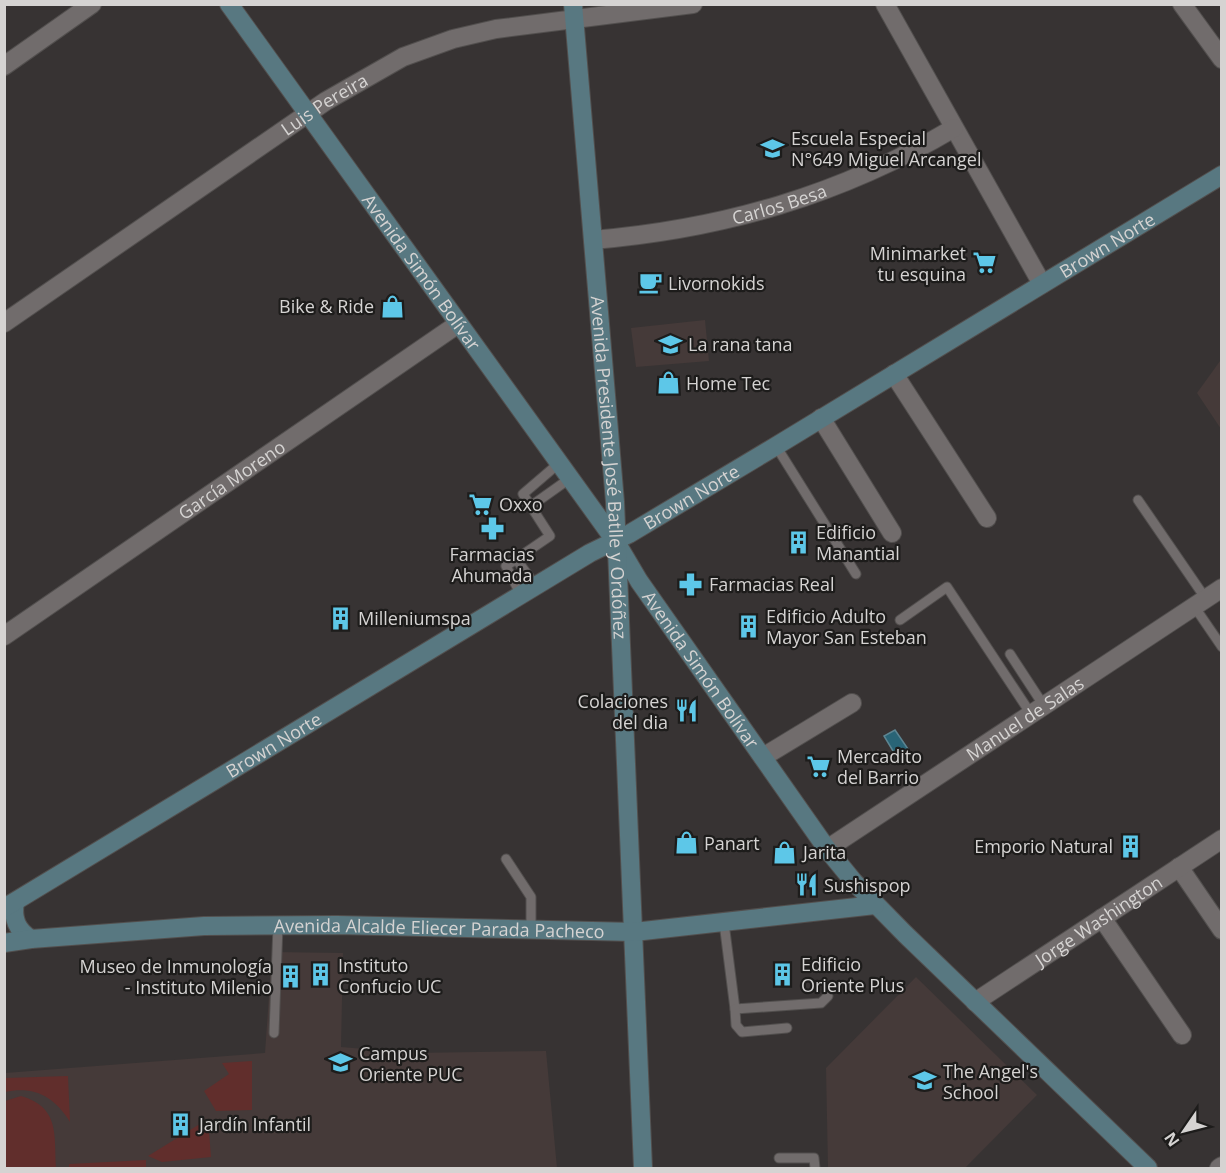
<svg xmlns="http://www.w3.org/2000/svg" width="1226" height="1173" font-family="'Open Sans',sans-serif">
<rect width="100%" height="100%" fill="#373333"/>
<!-- built -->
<g fill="#453a39">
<path d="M 705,320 L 709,361 L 636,367 L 631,328 Z"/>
<path d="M 1220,361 L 1222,364 L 1221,429 L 1197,393 Z"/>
<path d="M 272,952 L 343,953 L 341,1047 L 413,1053 L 546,1051 L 557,1168 L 5,1168 L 5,1073 L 265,1053 Z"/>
<path d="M 916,977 L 1037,1095 L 965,1168 L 828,1168 L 826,1068 Z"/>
</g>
<!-- green -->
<g fill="#612e2c">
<path d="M 252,1061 L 252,1110 L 216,1111 L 204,1091 L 229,1074 L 222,1063 Z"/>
<path d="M 68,1076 L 70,1122 C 54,1096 34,1086 5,1092 L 5,1078 Z"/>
<path d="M 21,1096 C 60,1107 54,1135 56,1168 L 5,1168 L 5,1101 Z"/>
<path d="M 208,1119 L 211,1157 L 162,1162 L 148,1156 Z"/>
<path d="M 146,1160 L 146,1168 L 69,1168 L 69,1164 Z"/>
</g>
<!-- water -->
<path fill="#296476" stroke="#5d8592" stroke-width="1.5" d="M 895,730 L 908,749 L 896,756 L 884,736 Z"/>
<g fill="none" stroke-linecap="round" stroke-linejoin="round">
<defs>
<g id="lane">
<path d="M 776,446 L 856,574"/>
<path d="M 1138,500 L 1206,599"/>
<path d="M 531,506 L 569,479"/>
<path d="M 516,559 L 536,586"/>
<path d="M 521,595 L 506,566 L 550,536 L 523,494 L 558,464"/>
<path d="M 1194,606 L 1222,647"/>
<path d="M 900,620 L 947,587 L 1031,714"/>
<path d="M 1010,654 L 1044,706"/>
<path d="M 506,859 L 531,897 L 531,930"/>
<path d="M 724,923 L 735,1009 L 821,1003 L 828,996"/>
<path d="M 735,1009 L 736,1025 L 742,1032 L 787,1028"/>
<path d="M 274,1033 L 278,925"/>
<path d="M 779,1158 L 814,1158 L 815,1168"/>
</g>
<g id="street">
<path d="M 885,4 L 1042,284"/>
<path d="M 1182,4 L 1222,59"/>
<path d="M 4,66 L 92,4"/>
<path id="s1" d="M 593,240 C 723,229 841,195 954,128"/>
<path id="s2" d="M 4,323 L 326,101 L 403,57 L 453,39 L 496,29 L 693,4"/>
<path d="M 894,374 L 987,518"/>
<path d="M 821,418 L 892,533"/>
<path id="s3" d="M 4,636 L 458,324"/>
<path d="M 763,757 L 852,703"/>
<path id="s4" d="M 827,849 L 1222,588"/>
<path d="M 1179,867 L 1222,930"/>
<path d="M 1102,918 L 1182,1035"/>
<path id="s5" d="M 975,1002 L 1222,839"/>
<path d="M 1219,1168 L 1222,1166"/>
</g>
<g id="secondary">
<path id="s6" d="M 229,4 L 616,542 L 639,581 L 827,849 L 854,882 L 905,934 L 1148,1168"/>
<path id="s7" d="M 573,4 L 615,502 L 643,1168"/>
<path d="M 15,902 C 12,919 17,930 31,939"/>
<path id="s8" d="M 4,908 L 590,553 L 629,534 L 776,446 L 1222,175"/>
<path id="s9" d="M 4,943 L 31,939 L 204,926 L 337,925 L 634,932 L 875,905"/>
</g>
</defs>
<!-- lane casing -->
<use href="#lane" stroke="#524f4e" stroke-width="11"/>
<!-- street casing -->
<use href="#street" stroke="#524f4e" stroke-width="20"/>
<!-- secondary casing -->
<use href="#secondary" stroke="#524f4e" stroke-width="20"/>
<!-- lane -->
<use href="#lane" stroke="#716c6c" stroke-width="9"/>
<!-- street -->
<use href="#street" stroke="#716c6c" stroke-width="18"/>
<!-- secondary -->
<use href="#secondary" stroke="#587881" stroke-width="18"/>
</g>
<!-- icons -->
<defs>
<symbol id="school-bare" viewBox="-9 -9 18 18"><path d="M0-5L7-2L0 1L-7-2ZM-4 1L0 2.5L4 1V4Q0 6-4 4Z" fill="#5dc7e8" stroke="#1d1c1b" stroke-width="2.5" paint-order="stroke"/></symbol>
<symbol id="supermarket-bare" viewBox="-9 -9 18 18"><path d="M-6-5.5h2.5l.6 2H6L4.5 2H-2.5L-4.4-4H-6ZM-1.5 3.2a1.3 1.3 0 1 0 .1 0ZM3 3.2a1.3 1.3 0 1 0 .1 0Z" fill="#5dc7e8" stroke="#1d1c1b" stroke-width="2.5" paint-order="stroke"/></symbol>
<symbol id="cafe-bare" viewBox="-9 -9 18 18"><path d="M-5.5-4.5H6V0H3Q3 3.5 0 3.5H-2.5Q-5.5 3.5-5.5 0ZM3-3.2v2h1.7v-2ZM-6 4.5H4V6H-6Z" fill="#5dc7e8" stroke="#1d1c1b" stroke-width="2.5" paint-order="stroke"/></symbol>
<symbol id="shop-bare" viewBox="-9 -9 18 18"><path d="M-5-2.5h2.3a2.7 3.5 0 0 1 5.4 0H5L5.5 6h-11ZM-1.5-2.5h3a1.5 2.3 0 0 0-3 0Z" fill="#5dc7e8" stroke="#1d1c1b" stroke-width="2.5" paint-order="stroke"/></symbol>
<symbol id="pharmacy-bare" viewBox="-9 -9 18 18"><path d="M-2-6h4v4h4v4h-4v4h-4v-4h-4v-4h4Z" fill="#5dc7e8" stroke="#1d1c1b" stroke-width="2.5" paint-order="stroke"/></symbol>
<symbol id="building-bare" viewBox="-9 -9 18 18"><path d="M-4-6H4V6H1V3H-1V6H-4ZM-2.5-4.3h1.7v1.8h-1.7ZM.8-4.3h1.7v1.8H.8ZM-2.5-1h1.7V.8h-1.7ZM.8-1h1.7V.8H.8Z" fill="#5dc7e8" stroke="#1d1c1b" stroke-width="2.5" paint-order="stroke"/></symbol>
<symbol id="restaurant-bare" viewBox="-9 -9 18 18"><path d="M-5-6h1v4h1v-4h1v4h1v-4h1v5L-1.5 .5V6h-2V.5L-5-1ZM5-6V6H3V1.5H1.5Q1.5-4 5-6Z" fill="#5dc7e8" stroke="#1d1c1b" stroke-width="2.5" paint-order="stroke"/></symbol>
<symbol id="university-bare" viewBox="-9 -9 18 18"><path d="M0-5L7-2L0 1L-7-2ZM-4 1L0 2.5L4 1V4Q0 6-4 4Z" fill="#5dc7e8" stroke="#1d1c1b" stroke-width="2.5" paint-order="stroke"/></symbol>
</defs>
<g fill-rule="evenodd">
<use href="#school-bare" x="756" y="132" width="33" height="33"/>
<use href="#supermarket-bare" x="968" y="246" width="33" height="33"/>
<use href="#cafe-bare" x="634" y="266" width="33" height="33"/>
<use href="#shop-bare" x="376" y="290" width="33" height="33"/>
<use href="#school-bare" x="654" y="328" width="33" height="33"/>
<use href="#shop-bare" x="652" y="366" width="33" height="33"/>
<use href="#supermarket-bare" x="464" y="488" width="33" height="33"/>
<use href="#pharmacy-bare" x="476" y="512" width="33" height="33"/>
<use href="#building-bare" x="782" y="526" width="33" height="33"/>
<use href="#pharmacy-bare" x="674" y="568" width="33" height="33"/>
<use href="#building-bare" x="324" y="602" width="33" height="33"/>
<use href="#building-bare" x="732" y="610" width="33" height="33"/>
<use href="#restaurant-bare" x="670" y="694" width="33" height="33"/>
<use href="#supermarket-bare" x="802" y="750" width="33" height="33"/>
<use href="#shop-bare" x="670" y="826" width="33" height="33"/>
<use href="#building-bare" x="1114" y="830" width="33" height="33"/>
<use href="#shop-bare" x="768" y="836" width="33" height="33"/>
<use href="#restaurant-bare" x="790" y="868" width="33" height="33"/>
<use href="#building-bare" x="766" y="958" width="33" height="33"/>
<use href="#building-bare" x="304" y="958" width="33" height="33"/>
<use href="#building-bare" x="274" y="960" width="33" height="33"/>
<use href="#university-bare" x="324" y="1046" width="33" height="33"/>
<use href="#school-bare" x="908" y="1064" width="33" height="33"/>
<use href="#building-bare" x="164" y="1108" width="33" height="33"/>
</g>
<g text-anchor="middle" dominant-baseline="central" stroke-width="4.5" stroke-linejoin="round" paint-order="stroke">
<!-- street labels -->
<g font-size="18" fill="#d5d3d2" stroke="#1d1c1b">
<text stroke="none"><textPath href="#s2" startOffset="388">Luis Pereira</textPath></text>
<text stroke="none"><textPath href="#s1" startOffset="190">Carlos Besa</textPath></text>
<text stroke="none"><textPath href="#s8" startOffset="1287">Brown Norte</textPath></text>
<text stroke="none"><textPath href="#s6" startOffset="330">Avenida Simón Bolívar</textPath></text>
<text stroke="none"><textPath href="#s7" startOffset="465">Avenida Presidente José Batlle y Ordóñez</textPath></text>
<text stroke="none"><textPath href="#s3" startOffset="276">García Moreno</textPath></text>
<text stroke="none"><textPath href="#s8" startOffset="801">Brown Norte</textPath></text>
<text stroke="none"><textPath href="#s6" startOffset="816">Avenida Simón Bolívar</textPath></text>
<text stroke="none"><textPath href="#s4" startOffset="237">Manuel de Salas</textPath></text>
<text stroke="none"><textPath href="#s8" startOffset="315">Brown Norte</textPath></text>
<text stroke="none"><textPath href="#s5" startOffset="148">Jorge Washington</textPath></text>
<text stroke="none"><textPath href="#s9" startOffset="436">Avenida Alcalde Eliecer Parada Pacheco</textPath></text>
</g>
<!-- poi labels -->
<g font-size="18" fill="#d5d3d2" stroke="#1d1c1b" text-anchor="start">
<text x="791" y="138">Escuela Especial<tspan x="791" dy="21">N°649 Miguel Arcangel</tspan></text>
<text x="966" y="253" text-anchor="end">Minimarket<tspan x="966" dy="21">tu esquina</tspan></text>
<text x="668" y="283">Livornokids</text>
<text x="374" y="306" text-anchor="end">Bike &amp; Ride</text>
<text x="688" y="344">La rana tana</text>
<text x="686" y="383">Home Tec</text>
<text x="499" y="504">Oxxo</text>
<text x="816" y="532">Edificio<tspan x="816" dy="21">Manantial</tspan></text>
<text x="492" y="554" text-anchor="middle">Farmacias<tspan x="492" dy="21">Ahumada</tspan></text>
<text x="709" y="584">Farmacias Real</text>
<text x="766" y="616">Edificio Adulto<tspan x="766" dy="21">Mayor San Esteban</tspan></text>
<text x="358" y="618">Milleniumspa</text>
<text x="668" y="701" text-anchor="end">Colaciones<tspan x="668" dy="21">del dia</tspan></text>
<text x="837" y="756">Mercadito<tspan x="837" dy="21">del Barrio</tspan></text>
<text x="704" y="843">Panart</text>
<text x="1113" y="846" text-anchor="end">Emporio Natural</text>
<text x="803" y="852">Jarita</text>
<text x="824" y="885">Sushispop</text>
<text x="801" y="964">Edificio<tspan x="801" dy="21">Oriente Plus</tspan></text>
<text x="338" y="965">Instituto<tspan x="338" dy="21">Confucio UC</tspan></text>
<text x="272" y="966" text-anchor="end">Museo de Inmunología<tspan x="272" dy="21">- Instituto Milenio</tspan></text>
<text x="359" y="1053">Campus<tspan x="359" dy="21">Oriente PUC</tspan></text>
<text x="943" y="1071">The Angel's<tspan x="943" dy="21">School</tspan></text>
<text x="199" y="1124">Jardín Infantil</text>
</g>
</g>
<!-- border -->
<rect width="1226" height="1173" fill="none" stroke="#d5d3d2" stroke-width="12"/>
<!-- north arrow -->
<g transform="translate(1184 1131) rotate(235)" stroke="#1d1c1b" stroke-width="4.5" paint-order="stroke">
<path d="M0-4.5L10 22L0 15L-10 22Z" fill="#d5d3d2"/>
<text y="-9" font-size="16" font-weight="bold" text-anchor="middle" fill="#d5d3d2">N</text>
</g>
</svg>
